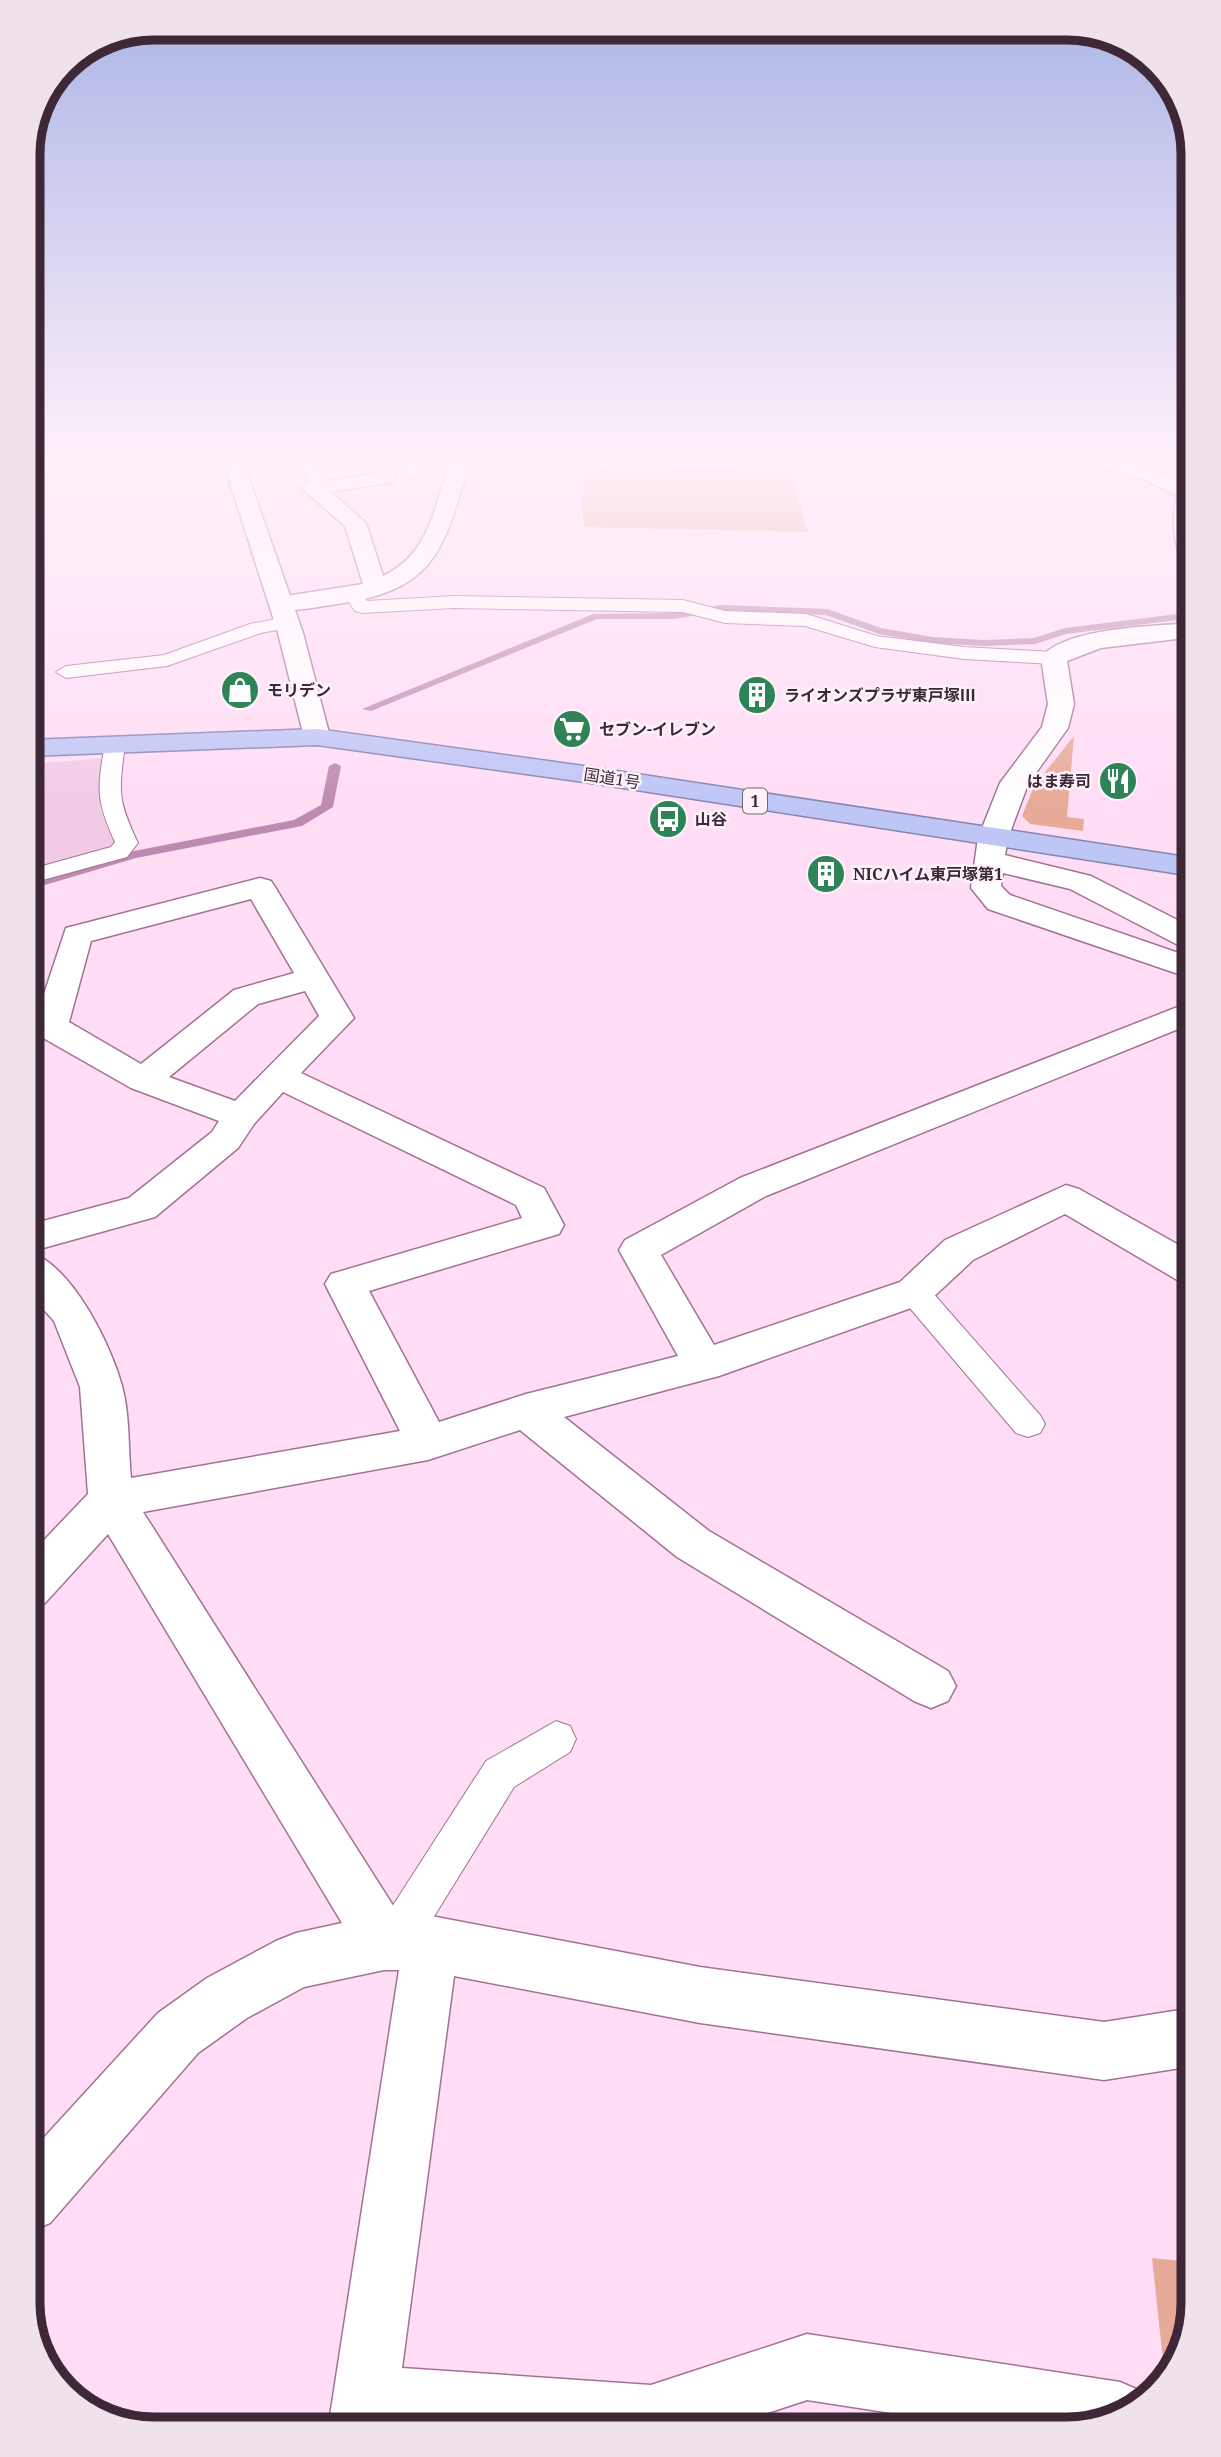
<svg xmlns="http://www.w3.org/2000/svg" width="1221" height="2457" font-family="'Noto Serif','Noto Sans JP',serif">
<rect width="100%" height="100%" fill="#ffddf5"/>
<!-- built -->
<path fill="#f1cbe6" d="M 109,758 L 101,789 L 116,844 L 28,873 L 28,764 Z"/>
<!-- green -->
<g fill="#e8aa98">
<path d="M 666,466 L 671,470 L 789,470 L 808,532 L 584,527 C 581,506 585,489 583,469 Z"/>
<path d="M 1074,736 L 1067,817 L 1084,819 L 1083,831 L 1030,824 L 1022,816 L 1034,786 Z"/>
<path d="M 1152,2258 L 1193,2262 L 1193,2303 L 1171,2373 L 1165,2379 Z"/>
</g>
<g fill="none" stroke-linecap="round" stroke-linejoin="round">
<!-- stream -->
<g fill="#bd8baf" fill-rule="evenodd">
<path d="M 721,605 L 827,609 L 881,628 L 932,637 L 984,640 L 1034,638 L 1065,628 L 1193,612 L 1193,618 L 1066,634 L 1035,644 L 984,646 L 932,643 L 879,634 L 826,615 L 721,611 L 674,619 L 597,619 L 371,711 L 362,709 L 593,614 L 674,613 Z"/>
<path d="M 335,763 L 341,766 L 333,807 L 302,826 L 136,858 L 28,890 L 28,882 L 134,851 L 294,820 L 321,805 L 329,766 Z"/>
</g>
<defs>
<g id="service">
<path d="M 300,464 L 316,464 L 327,487 L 325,490 L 313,490 Z"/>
<path d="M 399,464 L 415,464 L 420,473 L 412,478 L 406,476 Z"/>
<path d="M 352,589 L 358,590 L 367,601 L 454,596 L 683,600 L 725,611 L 806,614 L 877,636 L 964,647 L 1054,652 L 1064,658 L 1054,664 L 964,659 L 875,647 L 805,626 L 725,623 L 683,612 L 454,608 L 362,613 L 355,611 L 343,594 Z"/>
<path d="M 286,617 L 293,619 L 295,623 L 293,627 L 261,633 L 167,666 L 66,678 L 56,672 L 66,666 L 164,655 L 250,624 Z"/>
<path d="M 115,738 L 125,744 C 119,792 117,799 138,843 L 127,857 L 28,884 L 28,870 L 111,847 L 115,842 C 96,800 97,789 105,744 Z"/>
<path d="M 914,1281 L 925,1284 L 1040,1415 L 1045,1424 L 1040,1433 L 1028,1437 L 1016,1433 L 903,1300 L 899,1292 L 903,1284 Z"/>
<path d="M 556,1721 L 570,1726 L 576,1739 L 570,1752 L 514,1787 L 409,1957 L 394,1963 L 379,1957 L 373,1942 L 379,1927 L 486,1761 Z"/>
</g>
<g id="minor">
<path d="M 449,464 L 469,464 C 443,550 437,590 337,604 C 317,607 292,613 273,608 L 269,603 L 273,598 L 363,584 L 345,526 L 306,492 L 302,488 L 306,484 L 386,472 L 393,474 L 396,478 L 393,482 L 331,492 L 366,523 L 383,576 C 429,554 434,509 449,464 Z"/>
<path d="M 664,464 L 747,464 C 739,473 672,473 664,464 Z"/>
<path d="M 1101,464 L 1135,464 L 1178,480 L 1180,464 L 1193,464 L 1193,566 L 1185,564 C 1171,544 1173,518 1176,495 L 1145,480 L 1104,468 Z"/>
<path d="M 1193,623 L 1193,637 L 1101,648 L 1067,661 L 1074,704 L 1068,728 L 1028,784 L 1008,838 L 1005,855 L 1091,876 L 1193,928 L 1193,950 L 1182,947 L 1070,889 L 1003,873 L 1001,886 L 1010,895 L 1193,958 L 1193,979 L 988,909 L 971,888 L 978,838 L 1000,783 L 1042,727 L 1048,704 L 1041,658 C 1063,627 1158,626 1193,623 Z"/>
<path d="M 260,878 L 271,881 L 275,887 L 354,1018 L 301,1073 L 544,1188 L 564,1225 L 559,1234 L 369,1291 L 439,1422 L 526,1394 L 678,1356 L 619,1250 L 625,1240 L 740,1178 L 1193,1001 L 1193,1023 L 766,1196 L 661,1255 L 714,1345 L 900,1282 L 945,1240 L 1066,1185 L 1079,1189 L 1193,1253 L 1193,1285 L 1179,1281 L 1065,1214 L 973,1260 L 928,1302 L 719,1376 L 564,1417 L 709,1531 L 948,1671 L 956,1686 L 948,1701 L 931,1708 L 914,1701 L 677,1557 L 520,1430 L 428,1460 L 143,1512 L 399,1915 L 431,1916 L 700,1967 L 1104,2022 L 1193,2008 L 1193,2066 L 1104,2080 L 700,2023 L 454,1976 L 402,2368 L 651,2385 L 807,2334 L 1120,2382 L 1143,2392 L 1145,2395 L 1115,2420 L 1067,2429 L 996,2429 L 807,2400 L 719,2429 L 328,2429 L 399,1970 L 384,1970 L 304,1987 L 247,2018 L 198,2053 L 50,2223 L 28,2232 L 28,2155 L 158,2013 L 207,1978 L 276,1941 L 296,1933 L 342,1923 L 108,1534 L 45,1603 L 28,1609 L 28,1557 L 88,1494 L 80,1387 L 54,1321 L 28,1292 L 28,1225 L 129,1198 L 212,1132 L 219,1121 L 131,1088 L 38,1035 L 28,1027 L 28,1004 L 40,1006 L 66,928 ZM 251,899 L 294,973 L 234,990 L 141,1064 L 69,1022 L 91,941 ZM 305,991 L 319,1016 L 235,1101 L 169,1077 L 258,1004 ZM 283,1092 L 516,1205 L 522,1218 L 331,1274 L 325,1284 L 400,1431 L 131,1478 C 128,1449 130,1415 122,1386 C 111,1345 72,1265 29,1252 L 155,1217 L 238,1148 L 254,1124 Z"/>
</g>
<path id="tertiary" d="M 1187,486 L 1193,487 L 1193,501 L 1176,492 Z"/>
<path id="secondary" d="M 224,464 L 244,464 L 303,633 L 330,737 L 327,743 L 307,743 L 304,737 L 278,633 Z"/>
<path id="trunk" d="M 317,729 L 584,766 L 1193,858 L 1193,876 L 584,782 L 317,745 L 28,756 L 28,740 Z"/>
</defs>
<!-- service casing -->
<use href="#service" stroke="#a47196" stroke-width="2"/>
<!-- minor casing -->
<use href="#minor" stroke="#a47196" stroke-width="3"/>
<!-- tertiary casing -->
<use href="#tertiary" stroke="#a47196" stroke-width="3"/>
<!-- secondary casing -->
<use href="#secondary" stroke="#a47196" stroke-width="3"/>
<!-- trunk casing -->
<use href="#trunk" stroke="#8685b2" stroke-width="3"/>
<!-- service -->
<use href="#service" fill="#fff" fill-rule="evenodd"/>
<!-- minor -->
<use href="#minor" fill="#fff" fill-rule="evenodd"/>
<!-- tertiary -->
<use href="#tertiary" fill="#fff" fill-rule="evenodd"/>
<!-- secondary -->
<use href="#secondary" fill="#fff" fill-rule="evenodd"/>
<!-- trunk -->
<use href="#trunk" fill="#bec6f6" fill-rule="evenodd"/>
</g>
<!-- sky -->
<linearGradient id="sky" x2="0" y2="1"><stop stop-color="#acb5e6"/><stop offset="0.57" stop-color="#fff0fa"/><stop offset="1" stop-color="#fff0fa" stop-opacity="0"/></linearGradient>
<rect width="1221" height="808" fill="url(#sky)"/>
<!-- icons -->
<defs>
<symbol id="shop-disc" viewBox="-11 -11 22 22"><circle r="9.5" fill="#2e8357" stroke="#fef2fa"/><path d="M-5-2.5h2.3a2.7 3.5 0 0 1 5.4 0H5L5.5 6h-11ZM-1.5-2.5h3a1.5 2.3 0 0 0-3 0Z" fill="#fff"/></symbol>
<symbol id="building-disc" viewBox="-11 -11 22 22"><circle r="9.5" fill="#2e8357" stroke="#fef2fa"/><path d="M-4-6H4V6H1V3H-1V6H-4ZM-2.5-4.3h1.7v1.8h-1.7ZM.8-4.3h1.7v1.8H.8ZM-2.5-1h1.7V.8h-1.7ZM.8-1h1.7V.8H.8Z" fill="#fff"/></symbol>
<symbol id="supermarket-disc" viewBox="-11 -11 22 22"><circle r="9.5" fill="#2e8357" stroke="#fef2fa"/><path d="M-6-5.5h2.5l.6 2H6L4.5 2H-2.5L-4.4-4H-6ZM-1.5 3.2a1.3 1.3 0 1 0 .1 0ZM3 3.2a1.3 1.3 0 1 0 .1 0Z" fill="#fff"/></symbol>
<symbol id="restaurant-disc" viewBox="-11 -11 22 22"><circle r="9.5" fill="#2e8357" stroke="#fef2fa"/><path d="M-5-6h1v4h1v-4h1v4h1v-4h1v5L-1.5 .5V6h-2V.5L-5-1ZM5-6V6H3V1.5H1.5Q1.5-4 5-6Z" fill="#fff"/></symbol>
<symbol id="bus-disc" viewBox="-11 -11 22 22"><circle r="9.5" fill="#2e8357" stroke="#fef2fa"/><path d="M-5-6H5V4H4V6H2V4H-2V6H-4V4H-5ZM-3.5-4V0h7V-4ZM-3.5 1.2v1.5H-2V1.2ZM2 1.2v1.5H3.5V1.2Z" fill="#fff"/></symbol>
</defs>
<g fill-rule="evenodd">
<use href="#shop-disc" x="218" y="668" width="44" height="44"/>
<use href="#building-disc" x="735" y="673" width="44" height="44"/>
<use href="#supermarket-disc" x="550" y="707" width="44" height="44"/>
<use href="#restaurant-disc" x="1096" y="759" width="44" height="44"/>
<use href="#bus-disc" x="646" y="797" width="44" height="44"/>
<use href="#building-disc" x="804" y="852" width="44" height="44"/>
</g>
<g text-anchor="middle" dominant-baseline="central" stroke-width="5" stroke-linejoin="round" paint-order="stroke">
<!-- far-poi labels -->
<g font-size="16" font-weight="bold" fill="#3e2838" stroke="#fef2fa" text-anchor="start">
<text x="267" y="690">モリデン</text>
<text x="784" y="695">ライオンズプラザ東戸塚Ⅲ</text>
<text x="599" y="729">セブン-イレブン</text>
<text x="1091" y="781" text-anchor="end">はま寿司</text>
<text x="695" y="819">山谷</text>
<text x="853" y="874">NICハイム東戸塚第1</text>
</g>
<!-- far-street labels -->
<g font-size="16" fill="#3e2838" stroke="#fef2fa">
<text transform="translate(612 778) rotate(9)">国道1号</text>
</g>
<!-- shield labels -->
<rect fill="#fef2fa" stroke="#786572" stroke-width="2" x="743" y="788.5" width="24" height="25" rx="5"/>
<g font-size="16" font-weight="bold" fill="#3e2838">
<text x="755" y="801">1</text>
</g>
</g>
<!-- crop -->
<path d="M0 0H1221V2457H0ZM154 40H1067A114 114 0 0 1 1181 154V2303A114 114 0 0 1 1067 2417H154A114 114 0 0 1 40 2303V154A114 114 0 0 1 154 40Z" fill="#efe2ea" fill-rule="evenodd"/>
<path fill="none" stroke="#3e2838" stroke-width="9" d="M154 40H1067A114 114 0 0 1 1181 154V2303A114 114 0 0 1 1067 2417H154A114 114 0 0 1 40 2303V154A114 114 0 0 1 154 40Z"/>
</svg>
